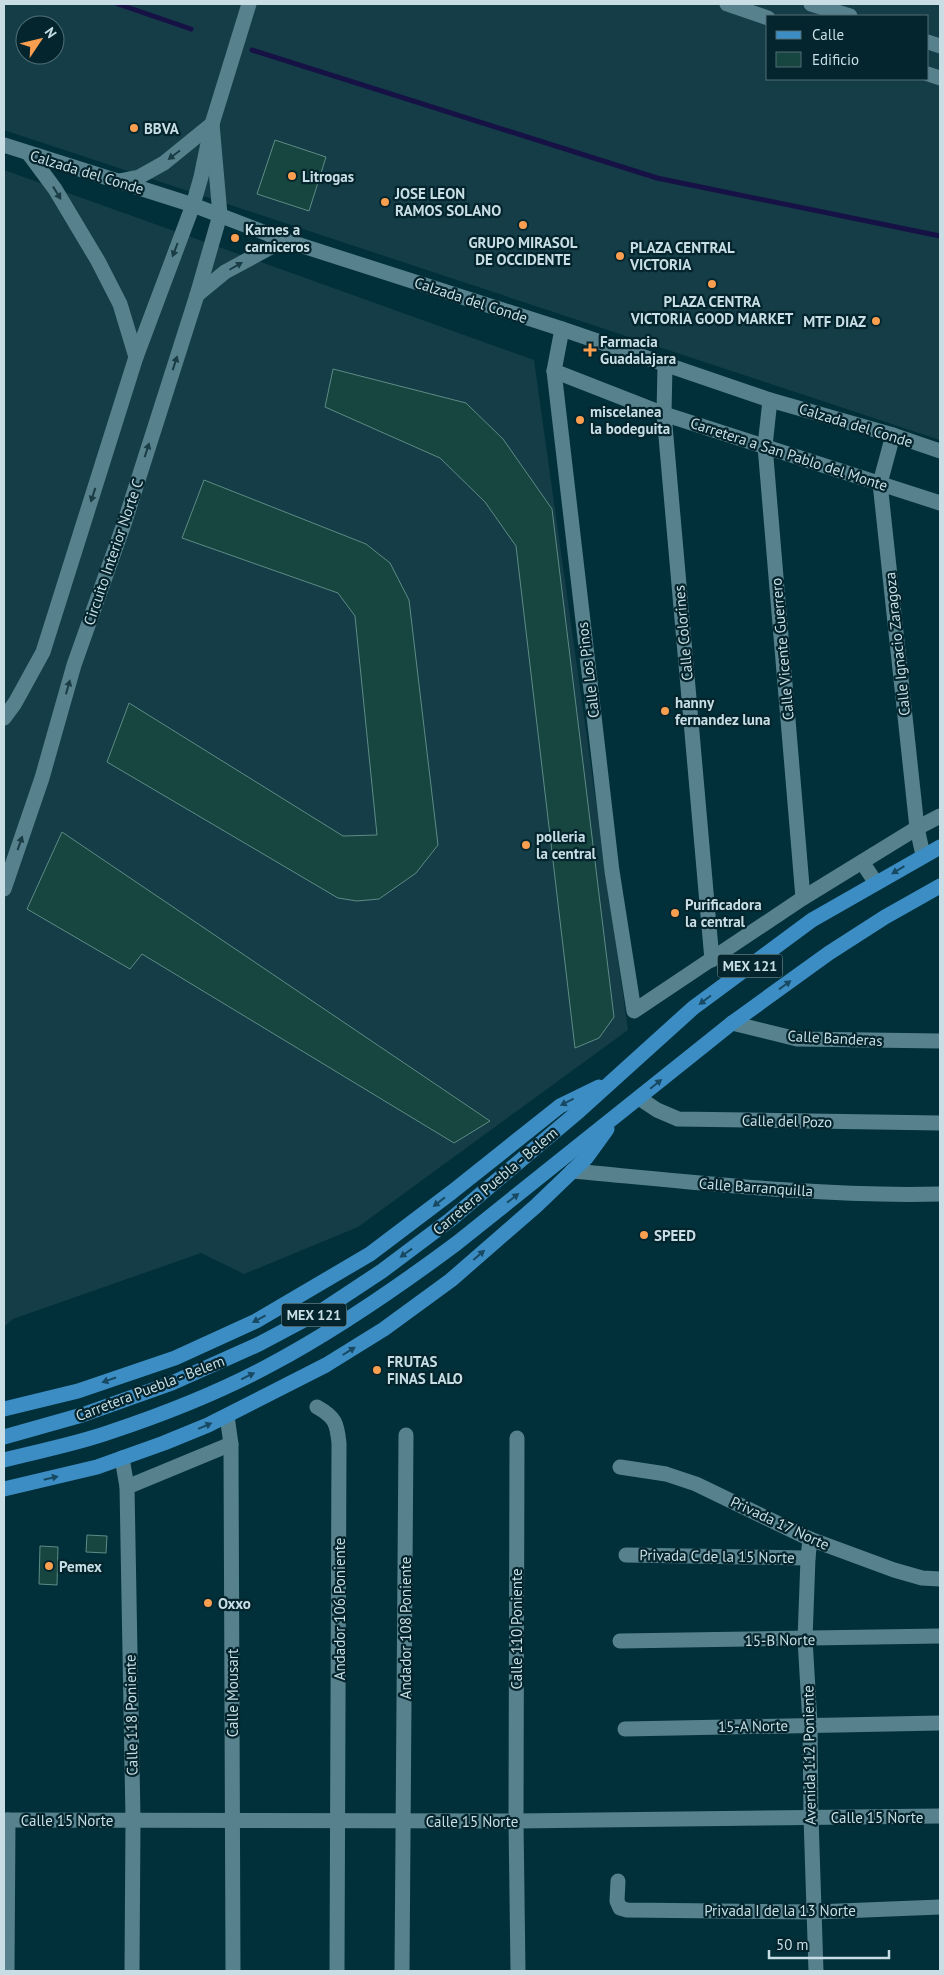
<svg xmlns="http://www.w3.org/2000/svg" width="944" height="1975" font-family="'PT Sans',sans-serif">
<rect width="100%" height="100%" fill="#01303a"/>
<!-- built -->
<g fill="#143d47" fill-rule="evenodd">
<path d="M 4,4 L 940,4 L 940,440 L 4,130 ZM 768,16 L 928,16 L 928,79 L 768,79 ZM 25,25 L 55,25 L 55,55 L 25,55 Z"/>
<path d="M 4,170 L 534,360 L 628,1030 L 358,1227 L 244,1274 L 201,1253 L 13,1319 L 4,1327 Z"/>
</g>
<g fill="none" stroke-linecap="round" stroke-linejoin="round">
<!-- stream -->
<g stroke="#161245" stroke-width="5">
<path d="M 118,4 L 191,29"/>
<path d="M 252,50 L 657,178 L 940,236"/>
</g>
</g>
<!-- building -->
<g fill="#17453f" stroke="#5e8b85">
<path d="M 275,140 L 326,157 L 309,211 L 257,194 Z"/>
<path d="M 333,369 L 466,403 L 503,439 L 552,509 L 614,1017 L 599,1038 L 575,1048 L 516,546 L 485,502 L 440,458 L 325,407 Z"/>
<path d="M 204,480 L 366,544 L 390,563 L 409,600 L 438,845 L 416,873 L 379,899 L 357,901 L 338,898 L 107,762 L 129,703 L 343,836 L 377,835 L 355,616 L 338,593 L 182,538 Z"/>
<path d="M 62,832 L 490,1121 L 454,1143 L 142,954 L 130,969 L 27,909 Z"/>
<path d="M 87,1535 L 107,1536 L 106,1553 L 86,1552 Z"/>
<path d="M 40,1546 L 58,1547 L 57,1585 L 39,1584 Z"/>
</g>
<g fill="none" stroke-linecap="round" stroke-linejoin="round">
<!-- minor -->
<g stroke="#57818c" stroke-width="15">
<path d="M 727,4 L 768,18"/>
<path d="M 811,4 L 850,16"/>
<path d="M 928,42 L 940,46"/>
<path d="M 928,74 L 940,78"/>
<path d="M 4,145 L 193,205 L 284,240 L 562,329 L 770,400 L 893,435 L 940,451"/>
<path d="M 29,154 L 55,189 L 98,261 L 120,304 L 136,357"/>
<path d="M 119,181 L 139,177 L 164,163 L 212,124"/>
<path d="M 197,295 L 225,272 L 284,240"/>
<path d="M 562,329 L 554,371 L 612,871 L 634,1011 L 803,898 L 917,828 L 940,816"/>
<path d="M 665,365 L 664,414 L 712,960"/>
<path d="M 554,371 L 664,414 L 940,503"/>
<path d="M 770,400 L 765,446 L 803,898"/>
<path d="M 893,435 L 880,483 L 917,828 L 923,855"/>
<path d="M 4,718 L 15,703 L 43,652 L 136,357 L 193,205 L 201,177 L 212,124 L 249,4"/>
<path d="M 862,862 L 876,883"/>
<path d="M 4,889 L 42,778 L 74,665 L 124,524 L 197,295 L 220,215 L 212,124"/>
<path d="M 732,1023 L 797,1039 L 940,1041"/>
<path d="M 639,1098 L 657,1110 L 678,1119 L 940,1123"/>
<path d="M 572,1171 C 694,1182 817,1197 940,1194"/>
<path d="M 317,1407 C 335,1417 337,1423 339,1443 L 337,1971"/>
<path d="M 227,1416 L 231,1444 L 233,1971"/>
<path d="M 517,1438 L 516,1821 L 518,1971"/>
<path d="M 122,1458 L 127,1487 L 133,1819 L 132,1971"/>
<path d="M 620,1467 L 666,1474 L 696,1484 L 810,1539 L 894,1570 L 922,1578 L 940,1579"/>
<path d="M 127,1487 L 231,1444"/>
<path d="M 810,1539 L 808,1558 L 805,1639 L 810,1724 L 811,1817 L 816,1971"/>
<path d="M 626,1555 L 808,1558"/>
<path d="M 620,1641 L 940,1636"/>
<path d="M 625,1729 L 940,1723"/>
<path d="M 4,1820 L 516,1821 L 940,1816"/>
<path d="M 618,1881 L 617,1901 L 620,1908 L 627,1910 L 815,1912 L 940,1907"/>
<path d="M 7,1971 L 8,1820"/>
<path d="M 402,1971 L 406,1435"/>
</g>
<!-- major -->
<g stroke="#3c8dc4" stroke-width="15">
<path d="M 4,1409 L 78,1391 L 175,1358 L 256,1321 L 370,1254 L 452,1192 L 560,1106 L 599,1087"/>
<path d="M 4,1437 L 82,1415 L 172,1383 L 259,1344 L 323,1310 L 382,1271 L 450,1220 L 579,1111 L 693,1008 L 812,920 L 940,847"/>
<path d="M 4,1460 C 39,1451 76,1444 110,1432 C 164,1414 220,1392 270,1365 C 336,1330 398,1287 457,1243 L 732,1023 L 829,953 L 885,917 L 940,886"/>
<path d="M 4,1489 L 97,1467 L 164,1443 L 208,1425 L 326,1365 L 384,1329 L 451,1280 L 536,1206 L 586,1158 L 607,1129"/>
</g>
</g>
<!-- one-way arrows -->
<defs><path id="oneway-solid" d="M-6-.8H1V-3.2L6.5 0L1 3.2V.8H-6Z" transform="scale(1.25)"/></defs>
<g fill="#193c45">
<use href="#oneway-solid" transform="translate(174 155) rotate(143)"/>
<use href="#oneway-solid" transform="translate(57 193) rotate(58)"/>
<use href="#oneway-solid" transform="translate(175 250) rotate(111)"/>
<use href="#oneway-solid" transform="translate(236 266) rotate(-30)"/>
<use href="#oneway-solid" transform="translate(175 363) rotate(-72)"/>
<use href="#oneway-solid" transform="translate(147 450) rotate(-72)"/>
<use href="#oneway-solid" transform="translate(93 495) rotate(108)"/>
<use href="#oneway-solid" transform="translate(68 687) rotate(-74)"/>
<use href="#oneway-solid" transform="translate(20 843) rotate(-71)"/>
</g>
<g fill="#184962">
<use href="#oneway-solid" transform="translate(898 870) rotate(149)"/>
<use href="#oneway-solid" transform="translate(785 985) rotate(-36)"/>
<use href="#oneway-solid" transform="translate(705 1000) rotate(143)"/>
<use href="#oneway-solid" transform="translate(656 1084) rotate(-39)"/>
<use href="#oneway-solid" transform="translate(567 1102) rotate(153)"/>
<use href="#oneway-solid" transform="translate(513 1198) rotate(-38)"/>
<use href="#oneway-solid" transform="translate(439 1202) rotate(142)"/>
<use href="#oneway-solid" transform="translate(406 1253) rotate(144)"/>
<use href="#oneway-solid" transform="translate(479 1255) rotate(-41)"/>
<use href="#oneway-solid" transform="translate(259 1319) rotate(152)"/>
<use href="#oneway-solid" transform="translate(349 1351) rotate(-32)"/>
<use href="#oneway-solid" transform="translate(248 1376) rotate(-26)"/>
<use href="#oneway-solid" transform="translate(109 1380) rotate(161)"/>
<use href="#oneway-solid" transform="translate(205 1426) rotate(-23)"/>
<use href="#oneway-solid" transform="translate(51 1478) rotate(-13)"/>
</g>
<!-- markers -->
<g fill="#fa9f4f" stroke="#04252d" stroke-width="2">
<circle cx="134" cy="128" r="5"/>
<circle cx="292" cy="176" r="5"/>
<circle cx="385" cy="202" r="5"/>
<circle cx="523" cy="225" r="5"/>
<circle cx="235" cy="238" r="5"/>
<circle cx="620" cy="256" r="5"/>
<circle cx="712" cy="284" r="5"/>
<circle cx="876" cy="321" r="5"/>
<path d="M587.5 342.5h5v5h5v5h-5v5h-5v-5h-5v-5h5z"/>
<circle cx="580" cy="420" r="5"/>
<circle cx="665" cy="711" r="5"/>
<circle cx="526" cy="845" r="5"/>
<circle cx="675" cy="913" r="5"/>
<circle cx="644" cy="1235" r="5"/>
<circle cx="377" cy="1370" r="5"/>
<circle cx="49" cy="1566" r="5"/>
<circle cx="208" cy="1603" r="5"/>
</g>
<g text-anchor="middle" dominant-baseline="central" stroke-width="4.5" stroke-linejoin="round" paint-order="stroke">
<!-- shield labels -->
<g fill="#04252d" stroke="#8da6ad" stroke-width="1">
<rect x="717.5" y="954.5" width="65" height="23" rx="4"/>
<rect x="281.5" y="1303.5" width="65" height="23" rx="4"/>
</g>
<g font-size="14" font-weight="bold" fill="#c8dee4">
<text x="750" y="966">MEX 121</text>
<text x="314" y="1315">MEX 121</text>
</g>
<!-- poi labels -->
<g font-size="15" font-weight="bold" fill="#c8dee4" stroke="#04252d" text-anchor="start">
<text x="144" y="128">BBVA</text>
<text x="302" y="176">Litrogas</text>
<text x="395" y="193">JOSE LEON<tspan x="395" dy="17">RAMOS SOLANO</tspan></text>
<text x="245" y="229">Karnes a<tspan x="245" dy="17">carniceros</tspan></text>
<text x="523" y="242" text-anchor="middle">GRUPO MIRASOL<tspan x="523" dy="17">DE OCCIDENTE</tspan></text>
<text x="630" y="247">PLAZA CENTRAL<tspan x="630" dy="17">VICTORIA</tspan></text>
<text x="712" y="301" text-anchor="middle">PLAZA CENTRA<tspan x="712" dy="17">VICTORIA GOOD MARKET</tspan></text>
<text x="866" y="321" text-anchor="end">MTF DIAZ</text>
<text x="600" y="341">Farmacia<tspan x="600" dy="17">Guadalajara</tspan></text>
<text x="590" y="411">miscelanea<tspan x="590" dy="17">la bodeguita</tspan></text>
<text x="675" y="702">hanny<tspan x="675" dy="17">fernandez luna</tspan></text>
<text x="536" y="836">polleria<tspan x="536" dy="17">la central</tspan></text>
<text x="685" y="904">Purificadora<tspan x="685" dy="17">la central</tspan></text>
<text x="654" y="1235">SPEED</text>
<text x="387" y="1361">FRUTAS<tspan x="387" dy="17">FINAS LALO</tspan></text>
<text x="59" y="1566">Pemex</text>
<text x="218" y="1603">Oxxo</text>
</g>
<!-- street labels -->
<g font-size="15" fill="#c8dee4" stroke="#04252d">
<text transform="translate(87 172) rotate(17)">Calzada del Conde</text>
<text transform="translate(471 300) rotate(18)">Calzada del Conde</text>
<text transform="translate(856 425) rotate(17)">Calzada del Conde</text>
<text transform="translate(789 454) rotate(18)">Carretera a San Pablo del Monte</text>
<text transform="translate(113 552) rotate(-71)">Circuito Interior Norte C</text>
<text transform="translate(683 633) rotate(-95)">Calle Colorines</text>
<text transform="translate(897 644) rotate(-96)">Calle Ignacio Zaragoza</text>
<text transform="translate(782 649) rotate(-95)">Calle Vicente Guerrero</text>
<text transform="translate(588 670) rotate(-97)">Calle Los Pinos</text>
<text transform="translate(835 1038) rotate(3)">Calle Banderas</text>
<text transform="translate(787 1121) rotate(1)">Calle del Pozo</text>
<text transform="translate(495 1181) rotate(-40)">Carretera Puebla - Belem</text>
<text transform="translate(756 1187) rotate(4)">Calle Barranquilla</text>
<text transform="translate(150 1388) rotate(-21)">Carretera Puebla - Belem</text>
<text transform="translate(780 1523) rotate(25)">Privada 17 Norte</text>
<text transform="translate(717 1556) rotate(1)">Privada C de la 15 Norte</text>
<text transform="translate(339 1609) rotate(-90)">Andador 106 Poniente</text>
<text transform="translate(405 1628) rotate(-90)">Andador 108 Poniente</text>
<text transform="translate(516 1629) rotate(-90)">Calle 110 Poniente</text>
<text transform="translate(780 1640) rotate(-1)">15-B Norte</text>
<text transform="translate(232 1693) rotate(-90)">Calle Mousart</text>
<text transform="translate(131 1715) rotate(-91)">Calle 118 Poniente</text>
<text transform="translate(753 1726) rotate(-1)">15-A Norte</text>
<text transform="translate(809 1755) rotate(-91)">Avenida 112 Poniente</text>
<text x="877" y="1817">Calle 15 Norte</text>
<text x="67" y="1820">Calle 15 Norte</text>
<text x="472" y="1821">Calle 15 Norte</text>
<text x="780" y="1910">Privada I de la 13 Norte</text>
</g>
</g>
<!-- border -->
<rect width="944" height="1975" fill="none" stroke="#c8dee4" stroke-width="10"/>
<!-- legend -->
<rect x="766" y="15" width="162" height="65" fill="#04252d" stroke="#526f76"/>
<rect x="776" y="31" width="25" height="8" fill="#3c8dc4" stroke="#526f76"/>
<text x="812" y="40" font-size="15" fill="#c8dee4">Calle</text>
<rect x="776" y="52" width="25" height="15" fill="#17453f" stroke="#526f76"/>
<text x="812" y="65" font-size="15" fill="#c8dee4">Edificio</text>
<!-- north arrow -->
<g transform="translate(40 40) rotate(55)"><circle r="24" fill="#04252d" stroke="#526f76"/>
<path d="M0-4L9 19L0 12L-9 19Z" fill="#fa9f4f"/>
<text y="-8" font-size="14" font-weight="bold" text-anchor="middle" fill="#c8dee4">N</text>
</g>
<!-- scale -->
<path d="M769 1950v8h120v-8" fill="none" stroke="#c8dee4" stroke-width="2.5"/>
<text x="776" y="1950" font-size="15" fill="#c8dee4" stroke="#04252d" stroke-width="4" paint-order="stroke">50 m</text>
</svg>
